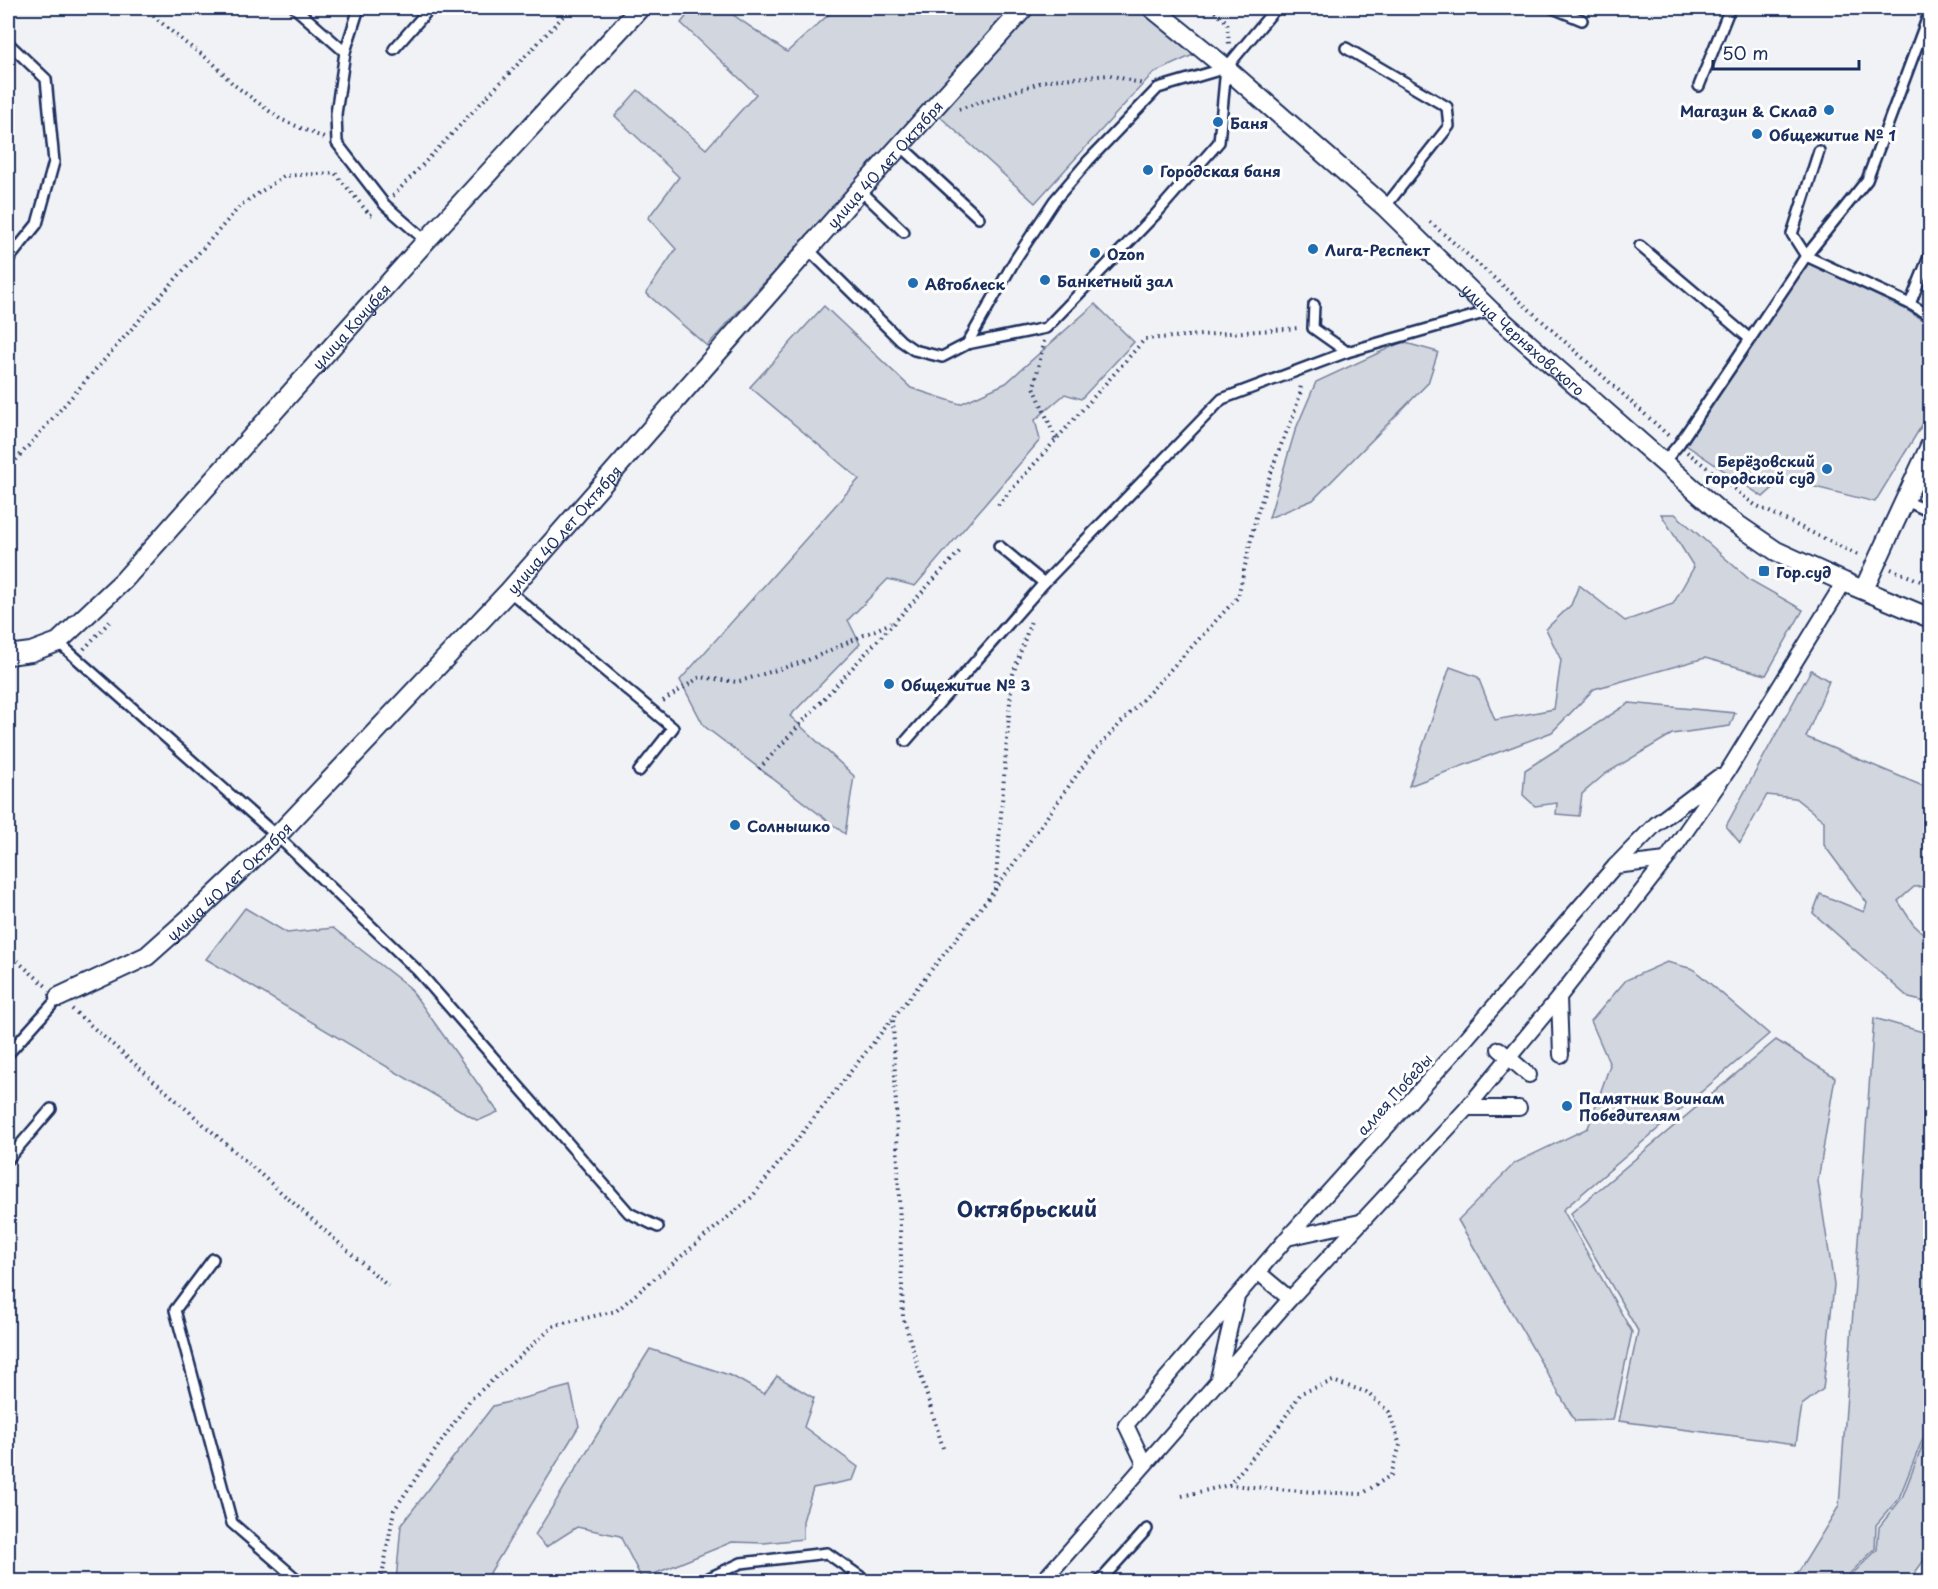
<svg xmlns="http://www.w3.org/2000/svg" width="1938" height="1589" font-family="'Playpen Sans',sans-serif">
<rect width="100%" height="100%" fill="#f1f2f5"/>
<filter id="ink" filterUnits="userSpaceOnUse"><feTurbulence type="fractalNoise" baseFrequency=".0167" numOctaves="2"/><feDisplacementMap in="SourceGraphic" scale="12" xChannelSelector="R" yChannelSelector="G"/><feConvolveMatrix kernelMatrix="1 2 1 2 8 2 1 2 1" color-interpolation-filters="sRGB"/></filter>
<g filter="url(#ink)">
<!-- green -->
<g fill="#d2d6df" stroke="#76829e" stroke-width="1.5">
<path d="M 693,8 L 723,8 L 787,52 L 836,8 L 909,8 L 916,11 L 919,8 L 1011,8 L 707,346 L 646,293 L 676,249 L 648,218 L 679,177 L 615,116 L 638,90 L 706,149 L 756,94 L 681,23 Z"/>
<path d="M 1031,8 L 1139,8 L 1193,55 L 1153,73 L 1035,203 L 937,114 Z"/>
<path d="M 1808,263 L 1907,310 L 1930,325 L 1930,412 L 1875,502 L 1783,479 L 1763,497 L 1686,445 Z"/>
<path d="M 1095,304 L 1134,342 L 1081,399 L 1065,394 L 1035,420 L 1040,440 L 915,586 L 888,579 L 848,620 L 860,644 L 790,716 L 854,776 L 845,834 L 704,726 L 680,680 L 859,479 L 750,387 L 824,306 L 911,388 L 960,404 L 1006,383 Z"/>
<path d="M 1402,342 L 1438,352 L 1428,383 L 1313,500 L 1269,518 L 1295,431 L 1316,382 Z"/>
<path d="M 1661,514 L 1675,514 L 1750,580 L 1803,610 L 1766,675 L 1705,658 L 1594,689 L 1552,732 L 1409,786 L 1450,667 L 1478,677 L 1495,720 L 1554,709 L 1561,660 L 1546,629 L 1571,605 L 1579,585 L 1625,621 L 1673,604 L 1694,567 Z"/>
<path d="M 1811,670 L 1829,681 L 1806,737 L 1930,789 L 1930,886 L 1914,887 L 1898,901 L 1913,924 L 1930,940 L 1930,1003 L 1909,998 L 1813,913 L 1820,894 L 1864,912 L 1867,903 L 1824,845 L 1824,821 L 1795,798 L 1767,795 L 1740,843 L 1726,826 Z"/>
<path d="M 1629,703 L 1735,713 L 1730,726 L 1672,734 L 1605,774 L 1582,794 L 1579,816 L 1556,814 L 1557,803 L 1535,806 L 1523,795 L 1525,770 Z"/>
<path d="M 245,908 L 287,933 L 333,928 L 409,987 L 498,1112 L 478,1121 L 206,959 Z"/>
<path d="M 1667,962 L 1693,969 L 1769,1034 L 1563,1210 L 1632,1332 L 1613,1420 L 1575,1421 L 1458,1220 L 1515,1163 L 1588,1128 L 1610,1065 L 1591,1021 L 1626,980 Z"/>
<path d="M 1874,1018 L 1930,1034 L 1930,1428 L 1923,1438 L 1899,1498 L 1876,1525 L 1875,1549 L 1842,1581 L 1793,1581 L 1839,1506 Z"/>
<path d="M 1776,1040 L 1835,1077 L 1818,1181 L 1834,1285 L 1823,1389 L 1802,1405 L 1796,1444 L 1619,1421 L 1638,1331 L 1570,1214 Z"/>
<path d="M 650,1349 L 732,1376 L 764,1394 L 777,1376 L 814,1398 L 804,1427 L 858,1467 L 853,1480 L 813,1488 L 803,1521 L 803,1539 L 764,1543 L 732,1542 L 642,1579 L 620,1536 L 577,1527 L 546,1547 L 535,1535 Z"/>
<path d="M 570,1386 L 579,1426 L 485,1581 L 396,1581 L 401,1525 L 493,1406 Z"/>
<path d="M 1930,1432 L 1930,1558 L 1927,1556 L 1909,1581 L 1845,1581 L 1877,1550 L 1879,1527 L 1902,1498 L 1925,1439 Z"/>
</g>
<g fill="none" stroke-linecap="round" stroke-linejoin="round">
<defs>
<g id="service">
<path d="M 295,8 L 345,52 L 336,114 L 337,143 L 385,205 L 426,241"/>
<path d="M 1553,8 L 1582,20"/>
<path d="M 8,43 L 46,79 L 54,162 L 37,224 L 8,260"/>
<path d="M 1346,48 L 1447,107 L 1449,126 L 1385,207"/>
<path d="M 394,49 L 430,8"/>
<path d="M 345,52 L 359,8"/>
<path d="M 1699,86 L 1730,8"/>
<path d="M 901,146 L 979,218"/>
<path d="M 860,190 L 904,232"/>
<path d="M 1640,246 L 1750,339 L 1679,444 L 1663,463"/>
<path d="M 808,249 L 901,341 L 914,350 L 942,357 L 967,344 L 1015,260 L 1054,201 L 1089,160 L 1158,88 L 1226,68 L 1276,8"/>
<path d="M 1930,254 L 1910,304 L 1930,316"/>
<path d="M 1910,304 L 1806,256 L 1867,180 L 1930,11"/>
<path d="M 1314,305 L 1313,328 L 1347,352"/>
<path d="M 1750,339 L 1806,256 L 1792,234 L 1819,151"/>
<path d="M 967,344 L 1046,328 L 1156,214 L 1219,142 L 1226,68"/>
<path d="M 1904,500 L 1930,512"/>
<path d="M 999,546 L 1044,583"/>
<path d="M 509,591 L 673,728 L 639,771"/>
<path d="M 58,642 L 277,836 L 418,971 L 629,1213 L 658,1227"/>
<path d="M 906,741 L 1044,583 L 1222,399 L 1347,352 L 1491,311"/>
<path d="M 8,1054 L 59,997"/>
<path d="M 8,1159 L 51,1109"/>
<path d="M 213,1259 L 175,1310 L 232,1523 L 300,1582"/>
<path d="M 700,1582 L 741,1563 L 827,1553 L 868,1582"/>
<path d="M 1099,1582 L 1147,1529"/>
</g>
<g id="pedestrian">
<path d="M 1615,866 L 1666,860"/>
<path d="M 1559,997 L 1561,1055"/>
<path d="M 1499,1049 L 1529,1075"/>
<path d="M 1467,1108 L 1519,1108"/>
<path d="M 1287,1238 L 1360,1222"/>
<path d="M 1259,1273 L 1290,1299"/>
<path d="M 1218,1378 L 1237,1297"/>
<path d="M 1144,1463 L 1126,1425 L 1287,1238 L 1458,1048 L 1615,866 L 1656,824 L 1718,777"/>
<path d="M 1042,1582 L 1290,1299 L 1467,1108 L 1559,997 L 1666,860 L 1729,769 L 1844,582"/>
</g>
<g id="minor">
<path id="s1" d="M 1152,8 L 1226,68 L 1385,207 L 1491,311 L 1722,514 L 1776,551 L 1844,582 L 1930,618"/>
<path d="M 1864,589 L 1930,446"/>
<path id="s2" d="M 8,655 L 31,652 L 58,642 L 124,580 L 426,241 L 640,8"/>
<path id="s3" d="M 59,997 L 147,956 L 203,906 L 277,836 L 509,591 L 860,190 L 1024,8"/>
</g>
</defs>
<!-- service casing -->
<use href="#service" stroke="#1b2f5e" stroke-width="14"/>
<!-- pedestrian casing -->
<use href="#pedestrian" stroke="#1b2f5e" stroke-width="18"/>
<!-- minor casing -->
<use href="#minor" stroke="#1b2f5e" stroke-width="22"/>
<!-- path -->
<g stroke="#1b2f5e" stroke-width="4" stroke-dasharray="1.5 4.5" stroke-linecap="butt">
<path d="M 144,8 L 184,42 L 211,61 L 233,84 L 280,119 L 324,138"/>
<path d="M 1210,8 L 1227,22 L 1229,44"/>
<path d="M 959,109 L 1049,80 L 1110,75 L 1143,84"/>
<path d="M 393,196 L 571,8"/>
<path d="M 1430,222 L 1509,291 L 1670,437"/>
<path d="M 1044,341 L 1034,387 L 1056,440"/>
<path d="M 1687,452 L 1755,505 L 1858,555"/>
<path d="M 8,469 L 241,205 L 284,176 L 335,173 L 370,215 L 374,213"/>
<path d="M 998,505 L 1145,339 L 1300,328"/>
<path d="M 1891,569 L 1930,585"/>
<path d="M 84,649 L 111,620"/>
<path d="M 663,701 L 700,677 L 737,682 L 806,661 L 891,623"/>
<path d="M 759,769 L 960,551"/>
<path d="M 995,890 L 1091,755 L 1238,597 L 1256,517 L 1278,452 L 1292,419 L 1300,395 L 1301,383"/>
<path d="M 8,953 L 46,986"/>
<path d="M 72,1009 L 388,1286"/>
<path d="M 943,1448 L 903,1317 L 893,1018 L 995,890 L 1012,677 L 1031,621"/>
<path d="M 1182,1496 L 1229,1485 L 1314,1492 L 1362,1494 L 1391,1475 L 1400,1445 L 1389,1412 L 1366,1392 L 1333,1381 L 1301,1393 L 1279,1426 L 1229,1485"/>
<path d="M 381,1582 L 394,1510 L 470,1400 L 555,1325 L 616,1311 L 752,1197 L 892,1019"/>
</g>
<!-- service -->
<use href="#service" stroke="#fff" stroke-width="9"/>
<!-- pedestrian -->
<use href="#pedestrian" stroke="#fff" stroke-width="14"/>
<!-- minor -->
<use href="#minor" stroke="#fff" stroke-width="18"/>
</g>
</g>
<!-- markers -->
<g fill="#1f6fb2" stroke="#fff" stroke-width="2">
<circle cx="1829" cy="110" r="6"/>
<circle cx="1218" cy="122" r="6"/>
<circle cx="1757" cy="134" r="6"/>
<circle cx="1148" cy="170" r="6"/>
<circle cx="1313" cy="249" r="6"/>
<circle cx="1095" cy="253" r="6"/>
<circle cx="1045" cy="280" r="6"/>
<circle cx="913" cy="283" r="6"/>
<circle cx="1827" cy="469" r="6"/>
<rect x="1758" y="565" width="12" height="12" rx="3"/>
<circle cx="889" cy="684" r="6"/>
<circle cx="735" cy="825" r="6"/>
<circle cx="1567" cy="1106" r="6"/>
</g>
<g text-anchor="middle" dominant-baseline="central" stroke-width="6" stroke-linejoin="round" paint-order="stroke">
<!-- poi labels -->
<g font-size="15" font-weight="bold" fill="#1b2f5e" stroke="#fff" text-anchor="start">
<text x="1817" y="110" text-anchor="end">Магазин &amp; Склад</text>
<text x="1230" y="122">Баня</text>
<text x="1769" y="134">Общежитие № 1</text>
<text x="1160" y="170">Городская баня</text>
<text x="1325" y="249">Лига-Респект</text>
<text x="1107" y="253">Ozon</text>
<text x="1057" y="280">Банкетный зал</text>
<text x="925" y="283">Автоблеск</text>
<text x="1815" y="460" text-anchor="end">Берёзовский<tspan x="1815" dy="17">городской суд</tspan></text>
<text x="1776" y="571">Гор.суд</text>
<text x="901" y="684">Общежитие № 3</text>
<text x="747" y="825">Солнышко</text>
<text x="1579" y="1097">Памятник Воинам<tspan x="1579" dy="17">Победителям</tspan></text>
</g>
<!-- street labels -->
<g font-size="15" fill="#1b2f5e" stroke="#fff">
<text stroke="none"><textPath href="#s3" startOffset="1180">улица 40 лет Октября</textPath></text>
<text stroke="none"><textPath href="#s2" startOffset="483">улица Кочубея</textPath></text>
<text stroke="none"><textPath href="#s1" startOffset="498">улица Черняховского</textPath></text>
<text stroke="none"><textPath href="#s3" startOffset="694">улица 40 лет Октября</textPath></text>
<text stroke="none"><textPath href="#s3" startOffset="208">улица 40 лет Октября</textPath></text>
<text transform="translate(1394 1094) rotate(-48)">аллея Победы</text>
</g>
<!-- district labels -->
<g font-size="21" font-weight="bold" fill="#1b2f5e" stroke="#fff">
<text x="1027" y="1208">Октябрьский</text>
</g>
</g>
<!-- margin -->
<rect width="1938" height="1589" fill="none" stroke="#fff" stroke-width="30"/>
<rect x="15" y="15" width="1908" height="1559" fill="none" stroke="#1b2f5e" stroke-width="2" filter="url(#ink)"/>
<!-- scale -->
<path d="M1713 60v9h146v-9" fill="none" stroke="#1b2f5e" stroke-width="3"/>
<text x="1722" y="60" font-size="18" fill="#1b2f5e" stroke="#ffffff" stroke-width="4.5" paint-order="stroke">50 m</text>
</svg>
